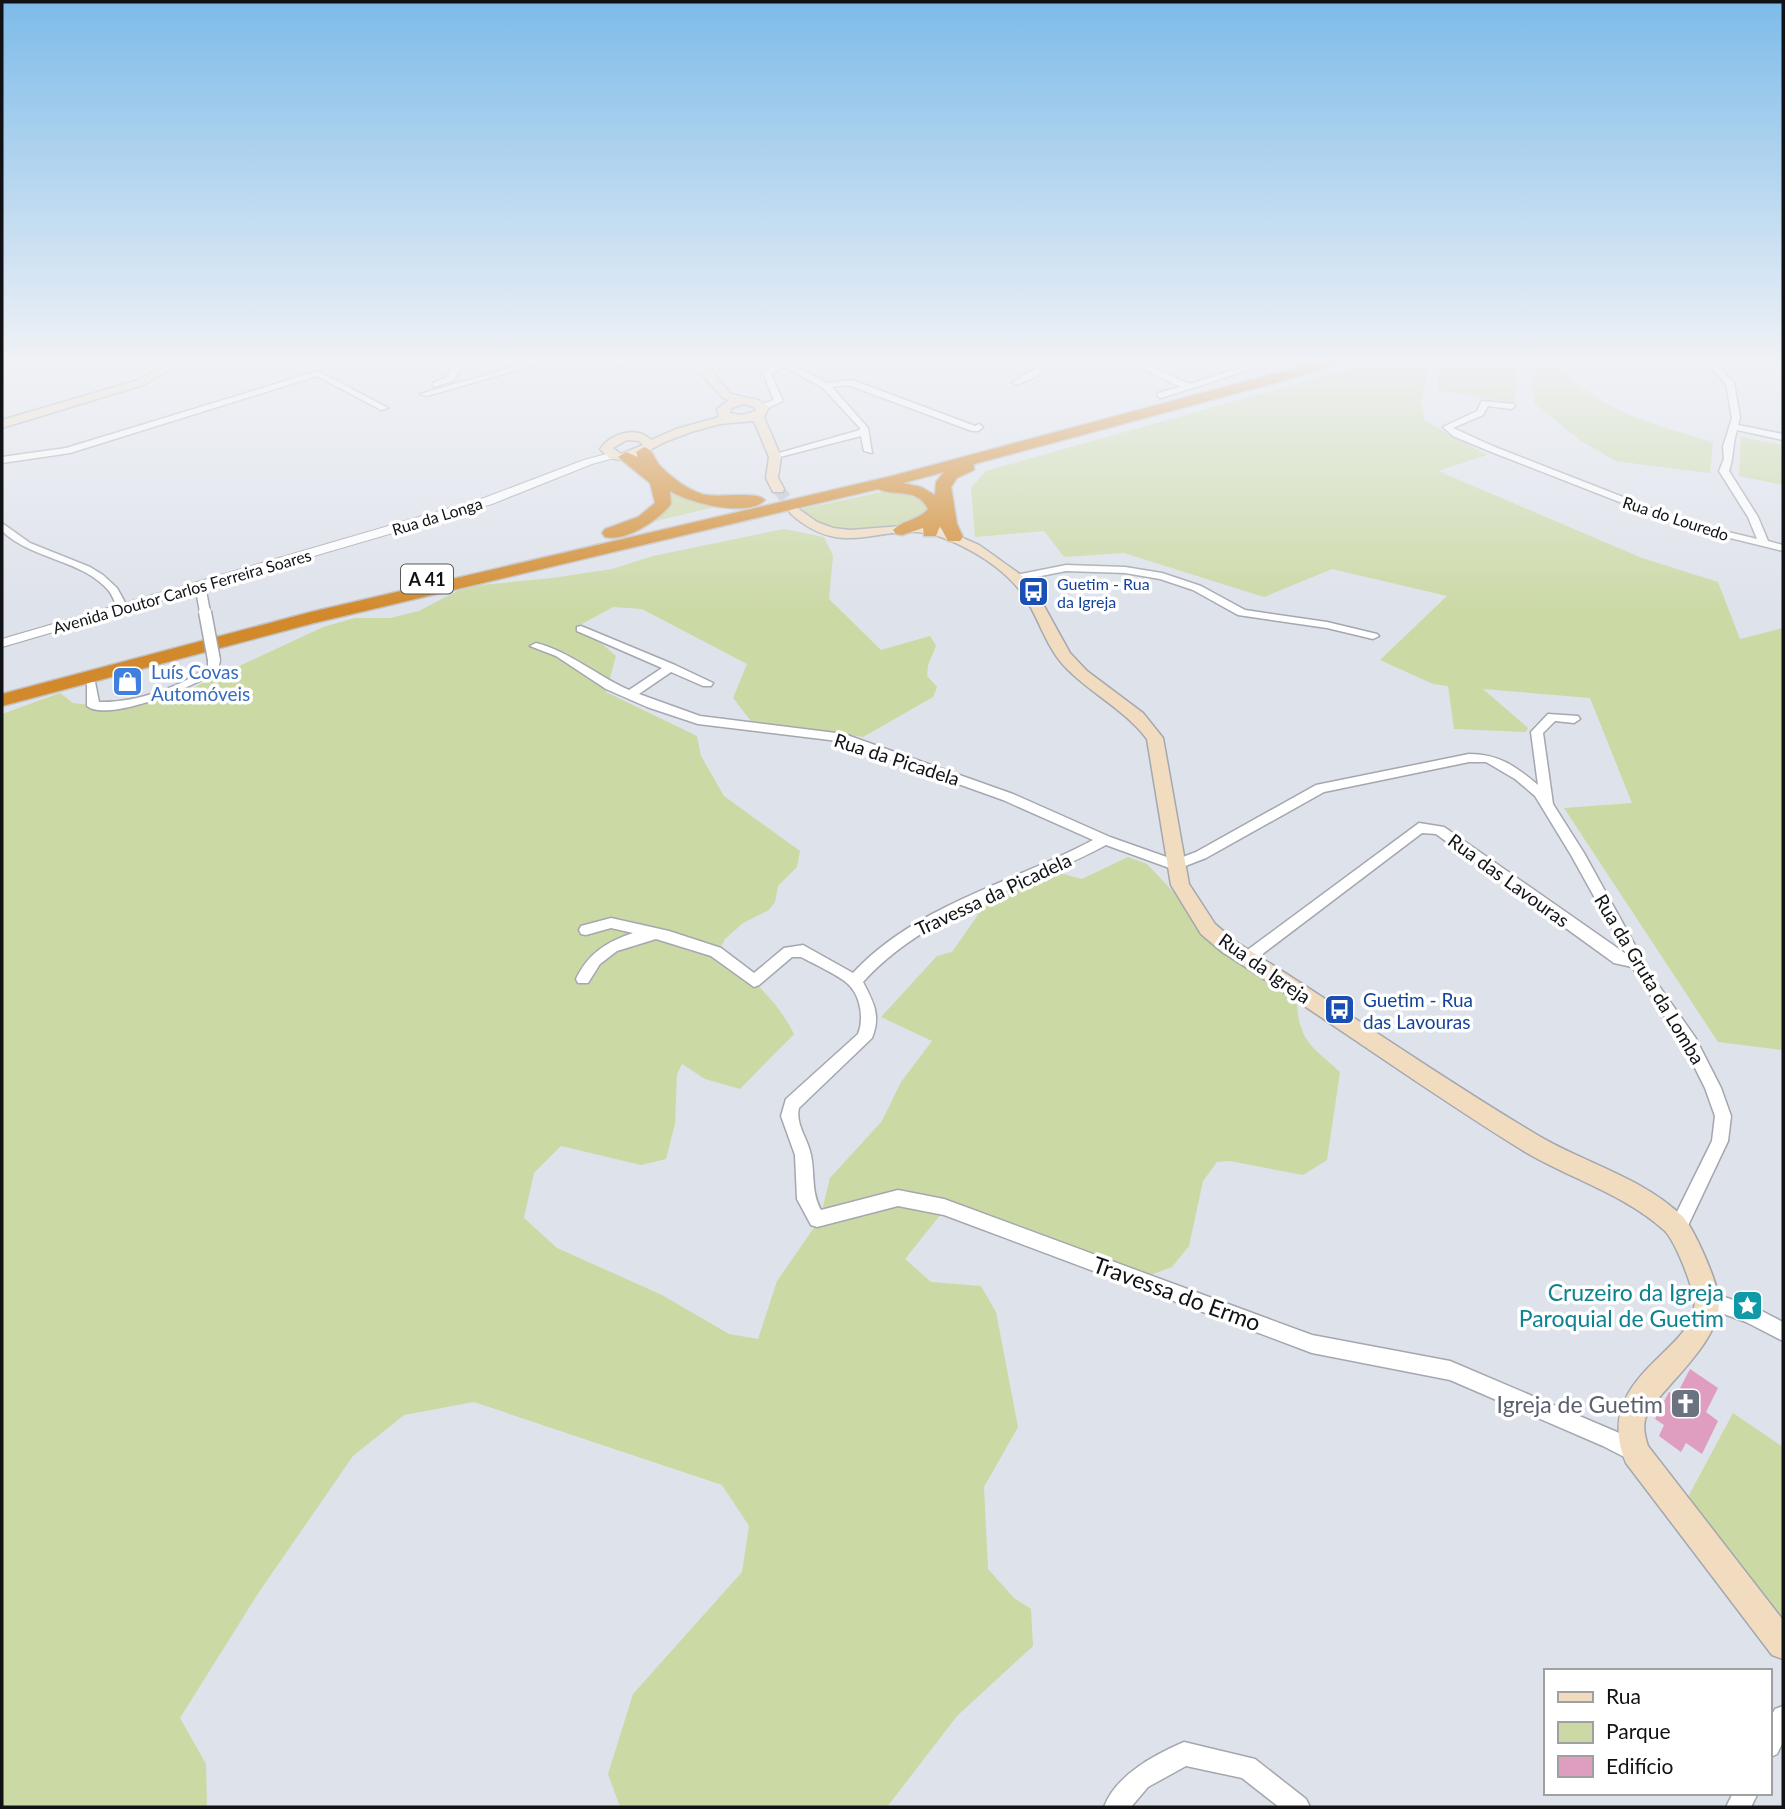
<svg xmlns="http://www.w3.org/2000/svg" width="1785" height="1809" font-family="Lato,sans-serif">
<rect width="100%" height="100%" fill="#dee2ea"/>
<!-- green -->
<g fill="#cbd9a5">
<path d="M 1387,358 L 1431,358 L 1421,401 L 1425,421 L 1487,455 L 1438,471 L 1642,558 L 1718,582 L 1740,639 L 1783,628 L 1783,1050 L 1718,1042 L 1564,808 L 1632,803 L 1590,698 L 1483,689 L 1528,728 L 1526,732 L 1454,729 L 1448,686 L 1433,684 L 1380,660 L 1447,596 L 1332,569 L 1264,597 L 1124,553 L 1064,557 L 1044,531 L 975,537 L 971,488 L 986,471 Z"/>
<path d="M 1442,358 L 1518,358 L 1514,403 L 1437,390 Z"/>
<path d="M 1528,358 C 1559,358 1563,375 1587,391 C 1624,418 1669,429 1713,442 L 1710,473 L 1615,461 L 1580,440 L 1535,404 Z"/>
<path d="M 1741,437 L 1783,445 L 1783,485 L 1739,476 Z"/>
<path d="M 667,490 L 687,499 L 724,505 L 643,524 Z"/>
<path d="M 886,491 C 904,492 917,493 928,507 C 916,532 843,534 820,523 C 813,520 807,514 802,509 Z"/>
<path d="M 784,529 L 824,537 L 833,556 L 829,599 L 881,650 L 930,636 L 936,646 L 928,665 L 927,676 L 937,687 L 933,697 L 863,737 L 751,721 L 733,698 L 747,664 L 642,609 L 613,607 L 580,625 L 616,656 L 606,692 L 697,736 L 701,756 L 724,796 L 800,851 L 797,867 L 778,886 L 775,902 L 769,910 L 743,923 L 725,939 L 717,954 C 749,974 777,1000 794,1034 L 740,1089 L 705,1079 L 682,1064 L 677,1074 L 675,1124 L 666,1159 L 641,1165 L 561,1146 L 534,1173 L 524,1218 L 557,1248 L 662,1295 L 729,1334 L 758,1339 L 777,1281 L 820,1219 L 830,1178 L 882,1121 L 901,1082 L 932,1041 L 881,1017 L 937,956 L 952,952 L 978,915 L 972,908 L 1029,883 L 1059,873 L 1082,879 L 1128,857 L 1147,864 L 1181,900 L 1297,1003 C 1299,1042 1313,1047 1340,1072 L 1327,1160 L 1303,1175 L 1230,1161 L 1217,1162 L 1203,1181 L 1189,1246 L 1172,1267 L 1134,1281 L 976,1220 L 941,1214 L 905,1259 L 931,1282 L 981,1286 L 996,1312 L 1018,1427 L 984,1487 L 988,1569 L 1014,1598 L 1031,1609 L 1033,1646 L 957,1716 L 887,1807 L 620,1807 L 608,1774 L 633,1694 L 742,1572 L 749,1526 L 722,1485 L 474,1402 L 404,1415 L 353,1456 L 259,1592 L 180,1718 L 206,1764 L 207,1807 L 2,1807 L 2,714 L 60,693 L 73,703 L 109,707 L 182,693 L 323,627 L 355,618 L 390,618 L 419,611 L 457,591 L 481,585 L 552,578 L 612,569 L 653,556 Z"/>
<path d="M 1733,1413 L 1783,1447 L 1783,1622 L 1688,1497 Z"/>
</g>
<!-- building -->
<path fill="#df9dbf" d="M 1690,1369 L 1718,1388 L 1706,1412 L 1718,1421 L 1702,1454 L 1686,1443 L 1681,1452 L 1659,1436 L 1664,1425 L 1655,1419 L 1669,1392 L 1676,1396 Z"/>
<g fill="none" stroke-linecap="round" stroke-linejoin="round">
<!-- secondary-tunnel -->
<path stroke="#bfc3ca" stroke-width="12" stroke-dasharray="12 6" stroke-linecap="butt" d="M 778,489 L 796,511"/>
<defs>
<g id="minor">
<path d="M 86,358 L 99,358 L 81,364 L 77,362 Z"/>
<path d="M 458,358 L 466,358 L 453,381 L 433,387 L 433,383 L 447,377 Z"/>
<path d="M 545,358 L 559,358 L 427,396 L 420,394 Z"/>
<path d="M 611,358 L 620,358 L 627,364 L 620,366 Z"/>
<path d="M 770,358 L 780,358 L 827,383 L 852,380 L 975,426 L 979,424 L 983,427 L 978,431 L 972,431 L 848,385 L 832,387 L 868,428 L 872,453 L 864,451 L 861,436 L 772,459 L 772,455 L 860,430 L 860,428 L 823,388 L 785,367 L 771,374 L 783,401 L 766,409 L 760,409 L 760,405 L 774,400 L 763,373 L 779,364 Z"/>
<path d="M 1020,358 L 1030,358 L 1045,367 L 1037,376 L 1017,385 L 1013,383 L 1014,381 L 1036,368 Z"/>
<path d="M 1123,358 L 1134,358 L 1189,384 L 1273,358 L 1286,358 L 1161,398 L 1158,397 L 1158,393 L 1180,387 Z"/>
<path d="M 1702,358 L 1711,358 L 1734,383 L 1740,418 L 1738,425 L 1783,434 L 1783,440 L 1737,430 C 1732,445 1734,457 1729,471 L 1758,517 L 1768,541 L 1783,545 L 1783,551 L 1681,526 L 1489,451 L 1453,436 L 1443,427 L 1477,411 L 1482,401 L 1514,404 L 1515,406 L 1511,409 L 1488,406 L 1483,415 L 1453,428 L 1495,447 L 1687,522 L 1757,539 L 1748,517 L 1719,471 L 1724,459 L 1723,447 L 1732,418 L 1726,384 Z"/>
<path d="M 318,371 L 388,408 L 381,410 L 317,376 L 70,453 L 2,463 L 2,457 L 66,448 Z"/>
<path d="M 2,523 L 30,543 L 90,567 L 103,575 L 117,588 L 128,608 L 123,611 L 119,610 C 115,604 113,596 109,591 C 82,559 32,560 2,531 Z"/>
<path d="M 1066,565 L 1125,567 L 1162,573 L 1201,586 L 1245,610 L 1327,622 L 1377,634 L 1379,636 L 1373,639 L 1327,628 L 1238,615 L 1193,590 L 1160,579 L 1125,573 L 1066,571 L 1016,581 L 1011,578 L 1016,575 Z"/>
<path d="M 200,582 L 205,585 L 210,612 L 205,615 L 200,612 L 195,585 Z"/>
<path d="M 581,626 L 675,665 L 713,683 L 711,686 L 703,686 L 671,672 L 639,694 L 700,716 L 844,734 L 1013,794 L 1110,837 L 1175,860 L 1196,852 L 1316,785 L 1469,754 C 1499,754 1515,766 1538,785 L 1531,732 L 1548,714 L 1578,716 L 1580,719 L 1574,723 L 1555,721 L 1543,733 L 1553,804 L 1584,853 L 1652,976 L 1695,1037 L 1721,1088 L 1731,1116 L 1728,1141 L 1684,1234 L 1678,1236 L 1672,1234 L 1669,1228 L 1712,1141 L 1715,1116 L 1705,1088 L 1684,1046 L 1632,967 L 1614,963 L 1436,834 L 1422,833 L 1252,962 L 1242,962 L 1240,958 L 1242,954 L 1419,823 L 1444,827 L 1626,954 L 1571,855 L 1535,796 L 1515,779 L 1486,762 L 1469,762 L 1324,792 L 1206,858 L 1175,870 L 1106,845 C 1024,889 927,911 863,982 C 874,1003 881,1016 872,1038 L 799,1108 C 795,1124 808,1139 811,1155 C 815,1175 811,1192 821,1210 L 898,1190 L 944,1199 L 1312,1335 L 1450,1361 L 1617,1432 L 1643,1446 L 1646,1453 L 1643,1460 L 1636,1463 L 1603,1446 L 1450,1380 L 1312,1353 L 944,1215 L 898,1206 L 817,1227 L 811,1225 L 797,1199 L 795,1155 L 781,1116 L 786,1099 L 858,1034 C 864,1020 861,998 850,986 C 843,977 812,963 801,957 L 792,957 L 759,985 L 754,987 L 711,956 L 656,939 L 617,951 L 600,964 L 588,983 L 578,983 L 576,979 C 588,954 606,942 633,933 L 611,928 L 586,935 L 581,934 L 579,930 L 581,926 L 611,918 L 669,931 L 721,948 L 754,973 L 784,948 L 803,945 L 853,973 C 917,904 1013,883 1093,840 L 1003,800 L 838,741 L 698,724 L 647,707 L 606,689 L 556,656 L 530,646 L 536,643 C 571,652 597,676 629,690 L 662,668 L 577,631 L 577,627 Z"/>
<path d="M 214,657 L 220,660 L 218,670 C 197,686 108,723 87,706 L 87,682 L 95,682 L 99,702 C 135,703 179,688 208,667 L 208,660 Z"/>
<path d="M 1708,1291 L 1758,1309 L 1783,1322 L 1783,1341 L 1746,1322 L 1702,1306 L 1699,1300 L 1702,1294 Z"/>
<path d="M 1783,1706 L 1783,1742 L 1777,1754 L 1769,1758 L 1769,1720 L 1775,1709 Z"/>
<path d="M 1184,1742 L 1255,1759 L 1306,1799 L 1310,1807 L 1279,1807 L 1242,1778 L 1186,1766 L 1148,1787 L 1131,1807 L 1104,1807 C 1116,1775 1154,1755 1184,1742 Z"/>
<path d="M 1733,1793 L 1758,1793 L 1751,1807 L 1726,1807 Z"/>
</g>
<path id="tertiary" d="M 614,452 L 618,453 L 618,457 L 592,464 L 492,504 L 2,647 L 2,639 L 484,498 L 584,460 Z"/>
<g id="secondary">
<path d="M 177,358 L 191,358 L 143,385 L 2,428 L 2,420 L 135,381 Z"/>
<path d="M 718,358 L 730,358 L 719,368 L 715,376 L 731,394 L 758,400 L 769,407 L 764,417 L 781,457 L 778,478 L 784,489 L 783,492 L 773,492 L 766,478 L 769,457 L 754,421 L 720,424 L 691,432 L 665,442 L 629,461 L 609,458 L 600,449 C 610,434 637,425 651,440 L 676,429 L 719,417 L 717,409 L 729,400 L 723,398 L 703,376 L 710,364 ZM 744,404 L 754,407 L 756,411 L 742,415 L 730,413 L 732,408 ZM 627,440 L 639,441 L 643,445 L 621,454 L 613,448 Z"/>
<path d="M 796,507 L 817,522 L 833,528 L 850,530 L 915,525 L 940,528 L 979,545 L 1021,575 L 1038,595 L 1070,653 L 1087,671 L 1143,713 L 1163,738 L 1189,884 L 1215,924 L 1236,942 C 1338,1005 1436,1075 1539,1136 C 1585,1163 1643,1178 1682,1216 C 1694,1227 1720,1287 1719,1303 C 1719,1342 1669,1381 1648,1412 C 1642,1423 1644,1434 1648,1446 L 1783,1620 L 1783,1659 L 1772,1655 L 1626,1463 C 1589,1374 1702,1350 1694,1299 C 1691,1282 1676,1243 1665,1231 C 1625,1194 1568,1178 1522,1150 C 1420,1087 1323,1016 1222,952 L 1201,934 L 1171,885 L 1147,739 C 1125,710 1092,694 1067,669 C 1046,648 1040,620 1024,596 C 1006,569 968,546 938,536 C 884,519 846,563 791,514 L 789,511 Z"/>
</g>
<g id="motorway">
<path d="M 1333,358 L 1356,358 L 1289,379 L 974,464 L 974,470 L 957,478 L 951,487 L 957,524 L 963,537 L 960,541 L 948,541 L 940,526 L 936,536 L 924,536 L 923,528 L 902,535 L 896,534 L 893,530 C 903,520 919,520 928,509 C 917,487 895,497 878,489 L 314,623 L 2,706 L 2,694 L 311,612 L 892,476 ZM 944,472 L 936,482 L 935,495 L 921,487 L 903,483 Z"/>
<path d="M 644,447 C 654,450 654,460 661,467 C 673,478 686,489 702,494 C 718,499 756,490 765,500 C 748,518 689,503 670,491 L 671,504 C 659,520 626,542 605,537 L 602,533 L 605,529 L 638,517 L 655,503 L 650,483 L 618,457 L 626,452 L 638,457 L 636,452 Z"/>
</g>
</defs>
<!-- minor casing -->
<use href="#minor" stroke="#a4a7af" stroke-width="3"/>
<!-- tertiary casing -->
<use href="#tertiary" stroke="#a4a7af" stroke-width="2"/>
<!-- secondary casing -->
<use href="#secondary" stroke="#a4a7af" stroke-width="3"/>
<!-- motorway casing -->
<use href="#motorway" stroke="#c1c1c2" stroke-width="3"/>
<!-- minor -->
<use href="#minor" fill="#fff" fill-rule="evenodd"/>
<!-- tertiary -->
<use href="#tertiary" fill="#fff" fill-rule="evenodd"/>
<!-- secondary -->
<use href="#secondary" fill="#f2dcbf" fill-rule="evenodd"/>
<!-- motorway -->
<use href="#motorway" fill="#d2892b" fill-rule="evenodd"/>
<defs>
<path id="minor-bridge" d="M 205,612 L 214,660"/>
</defs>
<!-- minor-bridge casing -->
<use href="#minor-bridge" stroke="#a4a7af" stroke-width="15" stroke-linecap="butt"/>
<!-- minor-bridge -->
<use href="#minor-bridge" stroke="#fff" stroke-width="12"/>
</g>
<!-- sky -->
<linearGradient id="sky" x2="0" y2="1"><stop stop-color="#7dbbe9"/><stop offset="0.59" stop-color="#f0f2f6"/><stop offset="1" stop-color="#f0f2f6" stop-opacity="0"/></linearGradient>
<rect width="1785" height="611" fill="url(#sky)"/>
<!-- icons -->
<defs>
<symbol id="bus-square" viewBox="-11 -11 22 22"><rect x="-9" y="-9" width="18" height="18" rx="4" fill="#1a4fb4" stroke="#fff"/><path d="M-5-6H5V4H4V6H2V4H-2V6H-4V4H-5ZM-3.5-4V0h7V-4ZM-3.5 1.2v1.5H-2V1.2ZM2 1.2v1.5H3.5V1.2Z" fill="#fff"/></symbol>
<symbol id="shop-square" viewBox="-11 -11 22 22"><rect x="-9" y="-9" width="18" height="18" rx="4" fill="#3f7fe0" stroke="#fff"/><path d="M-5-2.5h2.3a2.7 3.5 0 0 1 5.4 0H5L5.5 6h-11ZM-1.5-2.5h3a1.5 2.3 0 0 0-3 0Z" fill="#fff"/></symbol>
<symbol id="sight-square" viewBox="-11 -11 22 22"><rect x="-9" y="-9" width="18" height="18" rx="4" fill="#0f9aa8" stroke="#fff"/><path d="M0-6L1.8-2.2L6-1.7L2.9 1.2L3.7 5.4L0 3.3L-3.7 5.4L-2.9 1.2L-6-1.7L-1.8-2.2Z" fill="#fff"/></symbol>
<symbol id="church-square" viewBox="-11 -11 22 22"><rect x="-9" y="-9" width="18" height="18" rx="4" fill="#6b7280" stroke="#fff"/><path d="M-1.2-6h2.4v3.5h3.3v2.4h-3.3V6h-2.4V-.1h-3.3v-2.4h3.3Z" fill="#fff"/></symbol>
</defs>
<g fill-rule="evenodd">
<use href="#bus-square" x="1016" y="574" width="35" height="35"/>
<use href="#shop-square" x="110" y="664" width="35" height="35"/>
<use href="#bus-square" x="1322" y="992" width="35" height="35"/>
<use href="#sight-square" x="1730" y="1288" width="35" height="35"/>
<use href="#church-square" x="1668" y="1386" width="35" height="35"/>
</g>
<g text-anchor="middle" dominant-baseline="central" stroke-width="7" stroke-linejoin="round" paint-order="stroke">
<!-- far-street labels -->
<g font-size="16" fill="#111215" stroke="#fff">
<text transform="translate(437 516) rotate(-17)">Rua da Longa</text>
<text transform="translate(1676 518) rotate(18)">Rua do Louredo</text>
<text transform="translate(182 591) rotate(-16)">Avenida Doutor Carlos Ferreira Soares</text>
</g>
<!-- far-transit labels -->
<g font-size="16" fill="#164399" stroke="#fff" text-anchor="start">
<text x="1057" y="583">Guetim - Rua<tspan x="1057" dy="18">da Igreja</tspan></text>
</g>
<!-- shield labels -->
<rect fill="#fff" stroke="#58595b" stroke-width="2" x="401" y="564.5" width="52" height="29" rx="5"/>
<g font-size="18" font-weight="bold" fill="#111215">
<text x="427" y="579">A 41</text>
</g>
<!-- shop labels -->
<g font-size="19" fill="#366cbe" stroke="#fff" text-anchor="start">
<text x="151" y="671">Luís Covas<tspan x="151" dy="22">Automóveis</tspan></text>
</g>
<!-- street labels -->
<g font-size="19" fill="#111215" stroke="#fff">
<text transform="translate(897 759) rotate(18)">Rua da Picadela</text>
<text transform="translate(1509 880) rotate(36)">Rua das Lavouras</text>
<text transform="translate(993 894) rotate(-25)">Travessa da Picadela</text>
<text transform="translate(1265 968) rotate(35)">Rua da Igreja</text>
<text transform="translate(1650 979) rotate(59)">Rua da Gruta da Lomba</text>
</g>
<!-- transit labels -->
<g font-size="19" fill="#164399" stroke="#fff" text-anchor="start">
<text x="1363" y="999">Guetim - Rua<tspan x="1363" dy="22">das Lavouras</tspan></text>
</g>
<!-- near-culture labels -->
<g font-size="23" fill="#0d838f" stroke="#fff" text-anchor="end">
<text x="1724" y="1292">Cruzeiro da Igreja<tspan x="1724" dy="26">Paroquial de Guetim</tspan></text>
</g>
<!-- near-street labels -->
<g font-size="23" fill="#111215" stroke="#fff">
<text transform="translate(1177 1293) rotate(20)">Travessa do Ermo</text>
</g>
<!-- near-worship labels -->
<g font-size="23" fill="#5b616d" stroke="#fff" text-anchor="end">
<text x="1663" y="1404">Igreja de Guetim</text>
</g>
</g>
<!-- border -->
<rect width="1785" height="1809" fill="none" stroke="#111215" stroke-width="7"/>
<!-- legend -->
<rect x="1544" y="1669" width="228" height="126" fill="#ffffff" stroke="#a0a0a1" stroke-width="2"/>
<rect x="1558" y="1692" width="35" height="10" fill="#f2dcbf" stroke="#a0a0a1" stroke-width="2"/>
<text x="1606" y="1704" font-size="21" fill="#111215">Rua</text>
<rect x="1558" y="1722" width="35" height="21" fill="#cbd9a5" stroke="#a0a0a1" stroke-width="2"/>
<text x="1606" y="1739" font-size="21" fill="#111215">Parque</text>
<rect x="1558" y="1756" width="35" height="21" fill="#df9dbf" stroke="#a0a0a1" stroke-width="2"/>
<text x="1606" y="1774" font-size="21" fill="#111215">Edifício</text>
</svg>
